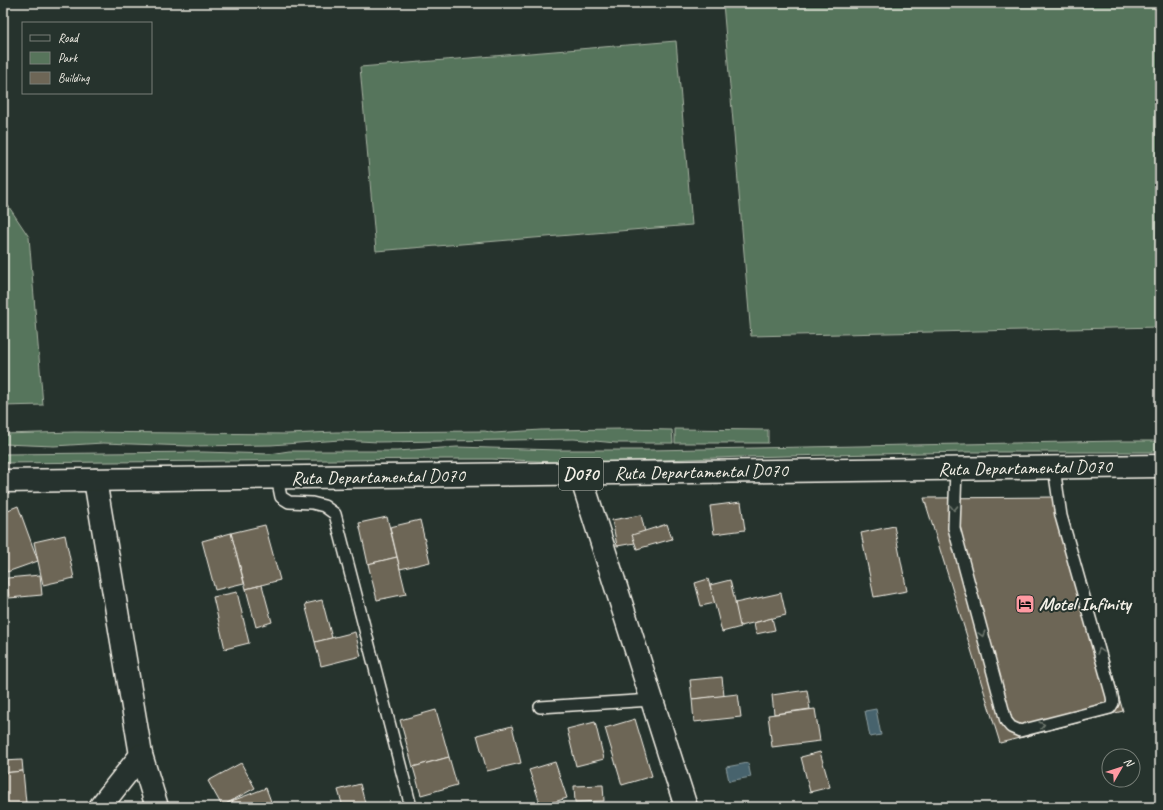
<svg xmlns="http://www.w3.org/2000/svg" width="1163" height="810" font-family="Caveat,sans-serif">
<rect width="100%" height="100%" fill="#26332d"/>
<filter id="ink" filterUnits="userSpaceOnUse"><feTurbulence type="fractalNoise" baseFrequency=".025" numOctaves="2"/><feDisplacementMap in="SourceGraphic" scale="8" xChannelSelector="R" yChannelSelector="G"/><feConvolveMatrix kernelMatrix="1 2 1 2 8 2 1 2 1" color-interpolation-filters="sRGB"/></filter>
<g filter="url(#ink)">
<!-- green -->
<g fill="#57745b" stroke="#a6b2a2">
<path d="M 723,3 L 1160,3 L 1160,327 L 751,336 Z"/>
<path d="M 676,41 L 692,225 L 376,251 L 360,67 Z"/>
<path d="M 3,198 L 29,237 L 43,405 L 3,406 Z"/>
<path d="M 621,429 L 672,430 L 673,443 L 616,443 L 574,439 L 378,442 L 340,440 L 271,445 L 189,446 L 103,443 L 54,446 L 3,444 L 3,434 L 75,432 L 287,434 L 336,432 L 485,431 L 494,433 L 541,430 Z"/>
<path d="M 675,429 L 768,430 L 768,443 L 675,443 Z"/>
<path d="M 1119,441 L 1160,441 L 1160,452 L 965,452 L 743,457 L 578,463 L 492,459 L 444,459 L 3,463 L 3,454 L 203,452 L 270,454 L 289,451 L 397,451 L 457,447 L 558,450 L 650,450 Z"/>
</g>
<!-- water -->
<g fill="#47646d" stroke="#8c9c9e">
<path d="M 876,709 L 881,735 L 870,737 L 865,711 Z"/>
<path d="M 748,763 L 751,777 L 729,781 L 726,767 Z"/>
</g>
<!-- building -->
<g fill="#6d6656" stroke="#f4f1e8">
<path d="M 1061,497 L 1123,711 L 1000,743 L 924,498 Z"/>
<path d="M 741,502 L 745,530 L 714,534 L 710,506 Z"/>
<path d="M 18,506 L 38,561 L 7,572 L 3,561 L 3,512 Z"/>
<path d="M 641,515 L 647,541 L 617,546 L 612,520 Z"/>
<path d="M 387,517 L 397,557 L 368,564 L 359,523 Z"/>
<path d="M 420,520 L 430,562 L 400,569 L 390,527 Z"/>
<path d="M 667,524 L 672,539 L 637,549 L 632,535 Z"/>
<path d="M 265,525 L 280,580 L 246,589 L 231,533 Z"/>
<path d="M 894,526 L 907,591 L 874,597 L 861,533 Z"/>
<path d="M 231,533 L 244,583 L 215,590 L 202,541 Z"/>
<path d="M 65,535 L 74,578 L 43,585 L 34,542 Z"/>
<path d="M 397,557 L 406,594 L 377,600 L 368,564 Z"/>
<path d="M 40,575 L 42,595 L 9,598 L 7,578 Z"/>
<path d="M 708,579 L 715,603 L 701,606 L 695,583 Z"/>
<path d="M 730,580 L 741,627 L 722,632 L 710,585 Z"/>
<path d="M 262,585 L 272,622 L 256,627 L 246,589 Z"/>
<path d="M 3,587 L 8,602 L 3,604 Z"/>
<path d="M 237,592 L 249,643 L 225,649 L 213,597 Z"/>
<path d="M 781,593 L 786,615 L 740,626 L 735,603 Z"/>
<path d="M 322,600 L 332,638 L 315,642 L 305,604 Z"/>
<path d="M 772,618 L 775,630 L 756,634 L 754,623 Z"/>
<path d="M 355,632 L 361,656 L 321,666 L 315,642 Z"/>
<path d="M 722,677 L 724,696 L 692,699 L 690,680 Z"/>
<path d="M 807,690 L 810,709 L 774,714 L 772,695 Z"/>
<path d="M 738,694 L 741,717 L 694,722 L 692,699 Z"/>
<path d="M 815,709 L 820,741 L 772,747 L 768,715 Z"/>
<path d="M 436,710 L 449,757 L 413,767 L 400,720 Z"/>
<path d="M 635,719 L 652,776 L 622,785 L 605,728 Z"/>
<path d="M 595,722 L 604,759 L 576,766 L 567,729 Z"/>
<path d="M 512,726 L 521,763 L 487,771 L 477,735 Z"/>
<path d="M 820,752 L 830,787 L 810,792 L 801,757 Z"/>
<path d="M 449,757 L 457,785 L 421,795 L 413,767 Z"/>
<path d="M 22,760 L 23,771 L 3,773 L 3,761 Z"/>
<path d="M 555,762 L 567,798 L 541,806 L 529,770 Z"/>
<path d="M 241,763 L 255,788 L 222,806 L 208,781 Z"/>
<path d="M 23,771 L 26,803 L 3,806 L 3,773 Z"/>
<path d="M 360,784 L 366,807 L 343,807 L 338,790 Z"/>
<path d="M 603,785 L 604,801 L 575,802 L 574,786 Z"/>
<path d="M 266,788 L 273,807 L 234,807 L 232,801 Z"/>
<path d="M 232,801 L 234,807 L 218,807 L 222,806 Z"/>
</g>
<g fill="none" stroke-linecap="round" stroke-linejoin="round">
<defs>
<g id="service">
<path d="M 956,469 L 954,528 L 1006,721 L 1011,727 L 1020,731 L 1110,708 L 1113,703 L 1112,696 L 1061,516 L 1054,468"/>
<path d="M 277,478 L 281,497 L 289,502 L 312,503 L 324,506 L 335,514 L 411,807"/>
<path d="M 540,707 L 652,700"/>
</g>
<g id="minor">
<path d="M 580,474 L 686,807"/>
<path d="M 95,480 L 141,755 L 157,807"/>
<path d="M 100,807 L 141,755"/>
</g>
<path id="primary" d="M 3,481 L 1160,466"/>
</defs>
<!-- service casing -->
<use href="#service" stroke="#f4f1e8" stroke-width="14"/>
<!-- minor casing -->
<use href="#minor" stroke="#f4f1e8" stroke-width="25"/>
<!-- primary casing -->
<use href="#primary" stroke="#f4f1e8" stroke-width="25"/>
<!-- service -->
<use href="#service" stroke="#26332d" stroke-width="11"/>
<!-- minor -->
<use href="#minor" stroke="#26332d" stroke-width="22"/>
<!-- primary -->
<use href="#primary" stroke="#26332d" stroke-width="22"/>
</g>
<!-- one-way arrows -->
<defs><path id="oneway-chevron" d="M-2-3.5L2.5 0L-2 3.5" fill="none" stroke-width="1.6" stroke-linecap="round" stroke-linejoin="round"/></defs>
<g stroke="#6e766e">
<use href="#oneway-chevron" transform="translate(954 508) rotate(92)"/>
<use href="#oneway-chevron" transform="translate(982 634) rotate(75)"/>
<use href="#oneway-chevron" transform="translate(1100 651) rotate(-106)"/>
<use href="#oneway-chevron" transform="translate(1042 725) rotate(-14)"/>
</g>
</g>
<!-- icons -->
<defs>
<symbol id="hotel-square" viewBox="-11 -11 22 22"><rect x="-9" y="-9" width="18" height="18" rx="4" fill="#ff9aa2" stroke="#26332d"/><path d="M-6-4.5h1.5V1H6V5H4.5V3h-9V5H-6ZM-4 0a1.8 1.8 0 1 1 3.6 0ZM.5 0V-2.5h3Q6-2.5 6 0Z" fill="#111"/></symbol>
</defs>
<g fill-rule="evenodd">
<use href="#hotel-square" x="1014" y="593" width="22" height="22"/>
</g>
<g text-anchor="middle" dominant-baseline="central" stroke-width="4" stroke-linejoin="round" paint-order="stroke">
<!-- shield labels -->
<rect fill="#26332d" stroke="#b6b8b0" stroke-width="1" x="559" y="458" width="44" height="32" rx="3"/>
<g font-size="18" font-weight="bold" fill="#f4f1e8">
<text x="581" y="474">D070</text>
</g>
<!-- street labels -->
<g font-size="19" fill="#f4f1e8" stroke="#26332d">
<text transform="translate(1025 468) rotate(-1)">Ruta Departamental D070</text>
<text transform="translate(701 472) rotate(-1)">Ruta Departamental D070</text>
<text transform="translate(378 477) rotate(-1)">Ruta Departamental D070</text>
</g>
<!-- poi labels -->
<g font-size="19" font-weight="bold" fill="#f4f1e8" stroke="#26332d" text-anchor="start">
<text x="1039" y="604">Motel Infinity</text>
</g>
</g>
<!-- margin -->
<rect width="1163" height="810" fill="none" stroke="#26332d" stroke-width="16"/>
<rect x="8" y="8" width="1147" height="794" fill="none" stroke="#f4f1e8" stroke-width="1.5" filter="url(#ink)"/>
<!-- legend -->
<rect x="22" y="22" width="130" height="72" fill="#26332d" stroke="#787f78"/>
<rect x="30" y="35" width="20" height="6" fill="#26332d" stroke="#787f78"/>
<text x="58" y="42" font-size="12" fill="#f4f1e8">Road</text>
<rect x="30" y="52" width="20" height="12" fill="#57745b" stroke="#787f78"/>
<text x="58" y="62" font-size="12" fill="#f4f1e8">Park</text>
<rect x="30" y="72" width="20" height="12" fill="#6d6656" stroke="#787f78"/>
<text x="58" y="82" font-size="12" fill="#f4f1e8">Building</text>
<!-- north arrow -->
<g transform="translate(1121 768) rotate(51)"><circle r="19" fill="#26332d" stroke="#787f78"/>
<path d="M0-3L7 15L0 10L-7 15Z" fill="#ff9aa2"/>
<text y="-6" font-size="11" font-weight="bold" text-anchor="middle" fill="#f4f1e8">N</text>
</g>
</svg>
